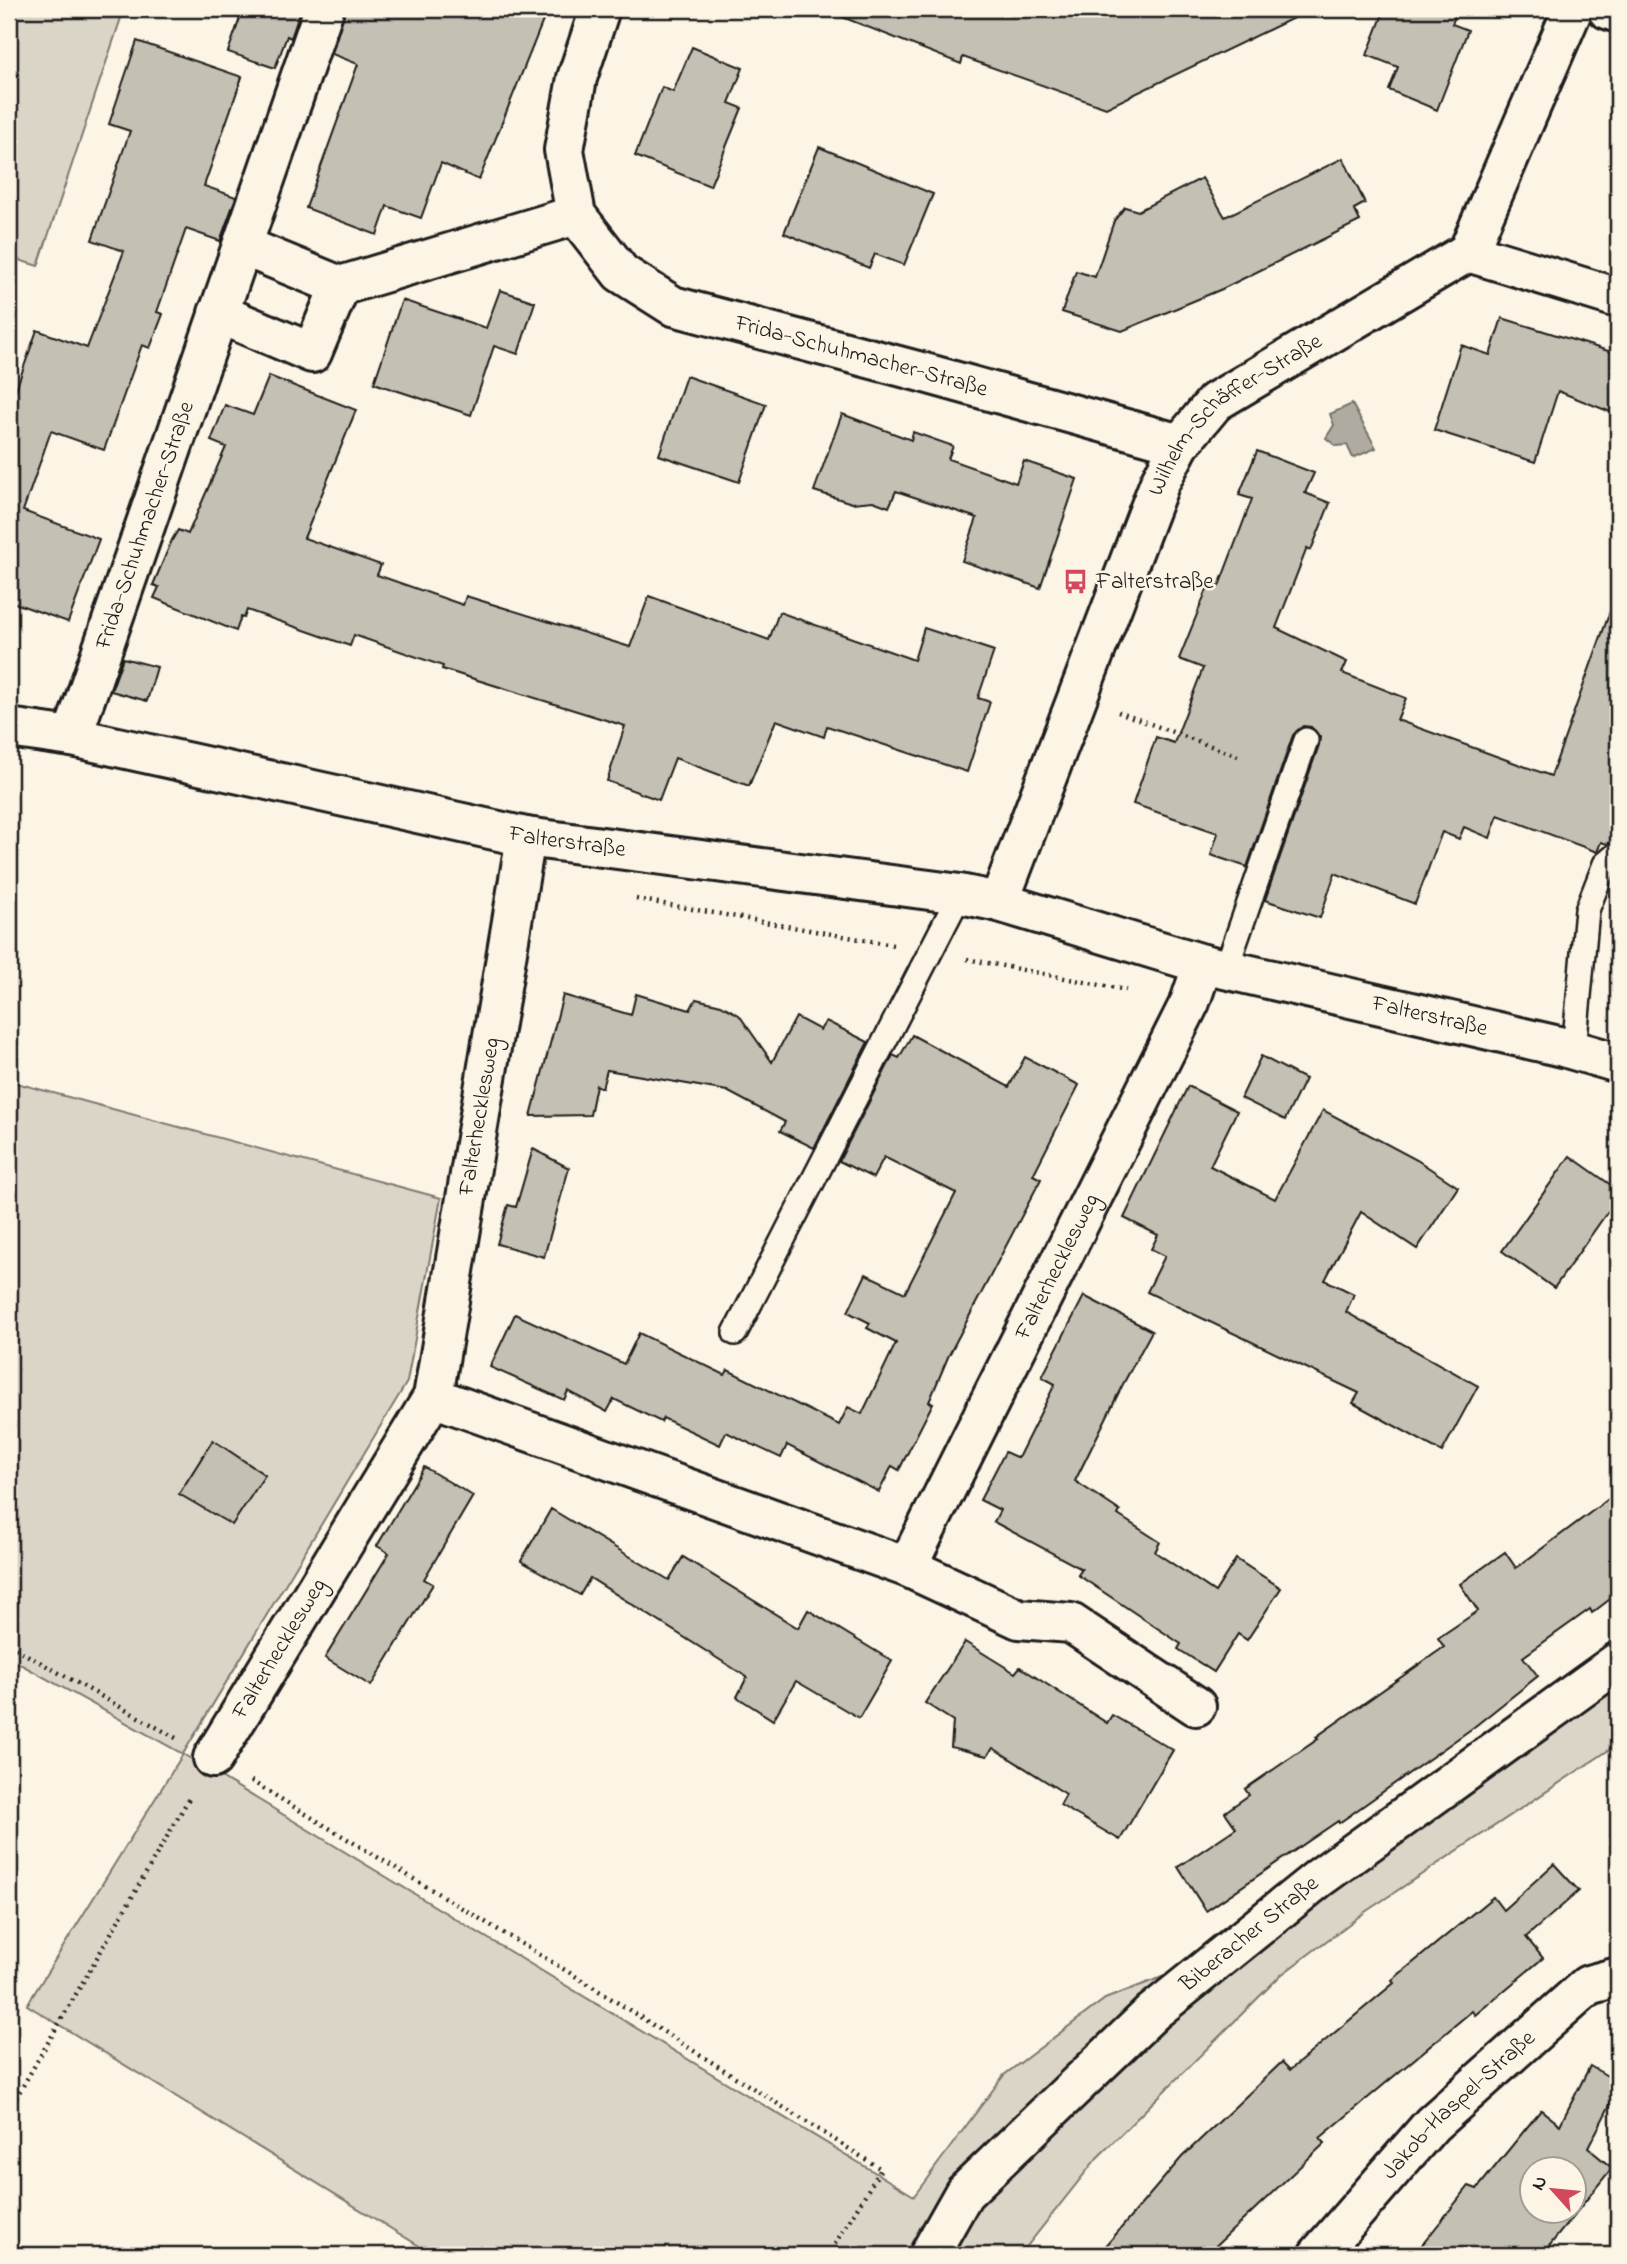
<svg xmlns="http://www.w3.org/2000/svg" width="1627" height="2264" font-family="'Indie Flower',sans-serif">
<rect width="100%" height="100%" fill="#fcf5e5"/>
<filter id="ink" filterUnits="userSpaceOnUse"><feTurbulence type="fractalNoise" baseFrequency=".0143" numOctaves="2"/><feDisplacementMap in="SourceGraphic" scale="14" xChannelSelector="R" yChannelSelector="G"/><feConvolveMatrix kernelMatrix="1 2 1 2 8 2 1 2 1" color-interpolation-filters="sRGB"/></filter>
<g filter="url(#ink)">
<!-- green -->
<g fill="#dbd5c8" stroke="#7c7872" stroke-width="2">
<path d="M 9,9 L 124,9 L 38,266 L 9,257 Z"/>
<path d="M 9,1081 L 441,1198 L 407,1382 L 183,1754 L 914,2196 L 1004,2075 L 1105,1999 L 1279,1932 L 1618,1669 L 1618,1744 L 1365,1912 L 1281,1975 L 1097,2158 L 1020,2255 L 434,2255 L 27,2005 L 183,1754 L 9,1658 Z"/>
</g>
<!-- water -->
<path fill="#b0aba1" stroke="#75726c" stroke-width="2" d="M 1352,404 L 1376,448 L 1353,458 L 1347,445 L 1336,446 L 1326,438 L 1334,425 L 1330,414 Z"/>
<!-- building -->
<g fill="#c4c0b3" stroke="#1c1c1c" stroke-width="2" fill-rule="evenodd">
<path d="M 224,9 L 301,9 L 291,38 L 287,36 L 275,68 L 228,52 L 240,18 L 224,12 Z"/>
<path d="M 345,9 L 520,9 L 544,18 L 479,180 L 441,163 L 421,218 L 387,206 L 377,235 L 306,208 L 358,64 L 332,54 Z"/>
<path d="M 828,9 L 1312,9 L 1106,108 L 963,57 L 961,64 L 827,11 Z"/>
<path d="M 1385,9 L 1458,9 L 1452,24 L 1468,30 L 1437,110 L 1389,90 L 1398,67 L 1367,55 Z"/>
<path d="M 137,41 L 242,77 L 204,186 L 236,197 L 220,241 L 186,229 L 157,312 L 163,314 L 150,348 L 142,345 L 104,450 L 51,431 L 23,511 L 99,539 L 68,622 L 9,601 L 9,409 L 37,330 L 87,348 L 124,251 L 92,240 L 130,131 L 109,124 Z"/>
<path d="M 692,47 L 743,68 L 729,103 L 742,108 L 710,186 L 635,156 L 662,87 L 673,92 Z"/>
<path d="M 819,147 L 933,194 L 904,265 L 875,254 L 869,268 L 784,233 Z"/>
<path d="M 1343,158 L 1365,203 L 1354,209 L 1360,221 L 1222,289 L 1122,331 L 1062,312 L 1076,271 L 1095,277 L 1114,221 L 1125,207 L 1138,211 L 1202,178 L 1225,217 Z"/>
<path d="M 500,290 L 535,302 L 518,354 L 494,346 L 471,415 L 374,383 L 402,300 L 486,328 Z"/>
<path d="M 1502,318 L 1618,354 L 1618,415 L 1558,391 L 1535,462 L 1434,430 L 1461,345 L 1490,355 Z"/>
<path d="M 269,376 L 356,410 L 304,538 L 381,565 L 377,575 L 463,605 L 466,596 L 630,647 L 649,596 L 769,640 L 779,612 L 914,660 L 924,628 L 994,651 L 978,698 L 990,702 L 967,772 L 827,726 L 824,737 L 776,720 L 749,786 L 675,758 L 659,800 L 607,781 L 625,726 L 442,669 L 443,666 L 354,635 L 350,646 L 247,610 L 244,618 L 241,617 L 236,631 L 154,598 L 159,587 L 153,585 L 172,540 L 178,530 L 188,534 L 226,447 L 211,441 L 225,405 L 253,415 Z"/>
<path d="M 686,376 L 766,404 L 739,482 L 659,455 Z"/>
<path d="M 842,414 L 911,440 L 913,432 L 953,446 L 948,459 L 1016,483 L 1024,461 L 1077,479 L 1040,588 L 962,561 L 977,518 L 896,491 L 889,507 L 873,501 L 852,503 L 814,491 Z"/>
<path d="M 1257,451 L 1314,473 L 1305,493 L 1330,503 L 1311,550 L 1307,548 L 1276,628 L 1347,662 L 1342,673 L 1406,698 L 1397,720 L 1551,776 L 1613,603 L 1618,604 L 1618,839 L 1607,844 L 1601,842 L 1597,852 L 1498,815 L 1490,838 L 1464,827 L 1459,839 L 1442,832 L 1415,904 L 1335,873 L 1320,918 L 1265,900 L 1319,745 L 1320,737 L 1311,727 L 1303,726 L 1293,735 L 1247,867 L 1211,855 L 1218,833 L 1133,804 L 1156,737 L 1174,743 L 1203,668 L 1179,659 L 1210,582 L 1219,586 L 1252,499 L 1239,495 Z"/>
<path d="M 123,658 L 157,667 L 147,701 L 111,691 Z"/>
<path d="M 636,994 L 690,1010 L 696,999 L 721,1005 L 739,1015 L 772,1062 L 796,1017 L 820,1030 L 826,1021 L 868,1042 L 814,1148 L 780,1131 L 785,1122 L 727,1091 L 607,1070 L 602,1088 L 596,1085 L 590,1115 L 531,1116 L 563,995 L 631,1015 Z"/>
<path d="M 912,1035 L 1009,1087 L 1025,1057 L 1079,1085 L 1033,1175 L 1041,1179 L 948,1357 L 929,1402 L 933,1403 L 899,1470 L 892,1466 L 879,1492 L 787,1445 L 781,1458 L 726,1432 L 720,1445 L 663,1418 L 661,1422 L 614,1399 L 607,1412 L 568,1391 L 564,1400 L 490,1367 L 515,1314 L 624,1364 L 639,1333 L 725,1375 L 728,1370 L 839,1425 L 848,1407 L 862,1414 L 896,1343 L 867,1328 L 870,1323 L 848,1312 L 866,1274 L 905,1293 L 956,1193 L 884,1157 L 873,1178 L 839,1161 L 893,1055 L 899,1058 Z"/>
<path d="M 1261,1056 L 1305,1079 L 1285,1120 L 1241,1098 Z"/>
<path d="M 1188,1086 L 1237,1111 L 1210,1166 L 1275,1199 L 1323,1110 L 1417,1160 L 1458,1187 L 1417,1249 L 1361,1212 L 1325,1280 L 1354,1294 L 1346,1312 L 1478,1386 L 1442,1452 L 1353,1403 L 1359,1393 L 1147,1292 L 1165,1256 L 1151,1249 L 1158,1235 L 1124,1218 Z"/>
<path d="M 533,1149 L 569,1168 L 544,1257 L 497,1244 L 508,1205 L 516,1207 Z"/>
<path d="M 1570,1156 L 1618,1190 L 1618,1197 L 1554,1288 L 1502,1251 Z"/>
<path d="M 1084,1296 L 1152,1331 L 1122,1386 L 1075,1481 L 1120,1511 L 1118,1515 L 1160,1542 L 1155,1552 L 1215,1592 L 1236,1559 L 1281,1588 L 1247,1640 L 1238,1634 L 1214,1672 L 1178,1649 L 1181,1644 L 1078,1575 L 1082,1569 L 994,1522 L 1000,1510 L 980,1500 L 1005,1452 L 1018,1458 L 1055,1384 L 1042,1377 Z"/>
<path d="M 213,1440 L 265,1475 L 232,1525 L 179,1494 Z"/>
<path d="M 424,1467 L 473,1496 L 424,1579 L 433,1584 L 371,1686 L 325,1658 L 389,1553 L 377,1546 Z"/>
<path d="M 1618,1492 L 1618,1593 L 1592,1613 L 1590,1609 L 1523,1657 L 1538,1676 L 1474,1727 L 1339,1823 L 1338,1821 L 1206,1911 L 1178,1867 L 1236,1828 L 1225,1812 L 1249,1795 L 1245,1789 L 1318,1739 L 1316,1737 L 1444,1647 L 1438,1638 L 1478,1611 L 1460,1584 L 1505,1552 L 1516,1568 Z"/>
<path d="M 551,1509 L 669,1580 L 683,1557 L 798,1628 L 808,1610 L 892,1661 L 859,1718 L 796,1681 L 773,1720 L 737,1697 L 747,1677 L 590,1578 L 580,1595 L 521,1561 Z"/>
<path d="M 965,1642 L 1015,1673 L 1020,1667 L 1107,1723 L 1112,1715 L 1173,1750 L 1120,1840 L 1060,1805 L 1066,1794 L 993,1748 L 987,1756 L 951,1747 L 953,1721 L 925,1703 Z"/>
<path d="M 1554,1864 L 1579,1891 L 1526,1937 L 1543,1958 L 1475,2015 L 1472,2011 L 1320,2138 L 1325,2143 L 1206,2255 L 1098,2255 L 1182,2157 L 1282,2062 L 1290,2070 L 1394,1983 L 1392,1980 L 1493,1897 L 1503,1910 Z"/>
<path d="M 1590,2066 L 1618,2082 L 1618,2089 L 1588,2148 L 1612,2168 L 1542,2255 L 1414,2255 L 1469,2186 L 1477,2189 L 1541,2110 L 1560,2125 ZM 1532,2169 L 1574,2169 L 1574,2211 L 1532,2211 Z"/>
</g>
<g fill="none" stroke-linecap="round" stroke-linejoin="round">
<defs>
<g id="lane">
<path d="M 1226,969 L 1306,740"/>
<path d="M 1574,1050 L 1587,910 L 1605,864 L 1618,853"/>
<path d="M 735,1333 L 960,894"/>
</g>
<g id="street">
<path id="s1" d="M 600,9 L 577,78 L 564,150 L 576,215 L 621,273 L 673,306 L 925,373 L 1180,444"/>
<path d="M 1607,9 L 1618,13"/>
<path d="M 243,246 L 340,286 L 576,215"/>
<path d="M 1468,252 L 1618,298"/>
<path d="M 218,313 L 312,353 L 340,286"/>
<path id="s2" d="M 9,728 L 72,737 L 526,837 L 960,894 L 999,902 L 1203,964 L 1563,1047 L 1618,1063"/>
<path id="s3" d="M 72,737 L 324,9"/>
<path id="s4" d="M 999,902 L 1160,482 L 1180,444 L 1215,402 L 1468,252 L 1573,9"/>
<path d="M 433,1397 L 907,1567 L 1019,1619 L 1071,1623 L 1196,1706"/>
<path id="s5" d="M 907,1567 L 1190,1002 L 1203,964"/>
<path id="s6" d="M 213,1758 L 433,1397 L 526,837"/>
<path id="s7" d="M 929,2255 L 964,2193 L 1153,2012 L 1319,1878 L 1618,1662"/>
<path id="s8" d="M 1318,2255 L 1432,2124 L 1588,1985 L 1618,1977"/>
</g>
</defs>
<!-- lane casing -->
<use href="#lane" stroke="#1c1c1c" stroke-width="28"/>
<!-- street casing -->
<use href="#street" stroke="#1c1c1c" stroke-width="44"/>
<!-- path -->
<g stroke="#1c1c1c" stroke-width="4.5" stroke-dasharray="2 5" stroke-linecap="butt">
<path d="M 1118,712 L 1238,756"/>
<path d="M 636,899 L 893,945"/>
<path d="M 967,959 L 1126,990"/>
<path d="M 9,1645 L 176,1738"/>
<path d="M 251,1781 L 580,1979 L 881,2169 L 828,2255"/>
<path d="M 9,2110 L 191,1795"/>
</g>
<!-- lane -->
<use href="#lane" stroke="#fcf5e5" stroke-width="23"/>
<!-- street -->
<use href="#street" stroke="#fcf5e5" stroke-width="38"/>
</g>
</g>
<!-- icons -->
<defs>
<symbol id="bus-bare" viewBox="-9 -9 18 18"><path d="M-5-6H5V4H4V6H2V4H-2V6H-4V4H-5ZM-3.5-4V0h7V-4ZM-3.5 1.2v1.5H-2V1.2ZM2 1.2v1.5H3.5V1.2Z" fill="#d1495b" stroke="#fcf5e5" stroke-width="2.5" paint-order="stroke"/></symbol>
</defs>
<g fill-rule="evenodd">
<use href="#bus-bare" x="1058" y="564" width="35" height="35"/>
</g>
<g text-anchor="middle" dominant-baseline="central" stroke-width="5" stroke-linejoin="round" paint-order="stroke">
<!-- street labels -->
<g font-size="23" fill="#1c1c1c" stroke="#fcf5e5">
<text stroke="none"><textPath href="#s1" startOffset="542">Frida-Schuhmacher-Straße</textPath></text>
<text stroke="none"><textPath href="#s4" startOffset="553">Wilhelm-Schäffer-Straße</textPath></text>
<text stroke="none"><textPath href="#s3" startOffset="224">Frida-Schuhmacher-Straße</textPath></text>
<text stroke="none"><textPath href="#s2" startOffset="570">Falterstraße</textPath></text>
<text stroke="none"><textPath href="#s2" startOffset="1452">Falterstraße</textPath></text>
<text stroke="none"><textPath href="#s6" startOffset="707">Falterhecklesweg</textPath></text>
<text stroke="none"><textPath href="#s5" startOffset="336">Falterhecklesweg</textPath></text>
<text stroke="none"><textPath href="#s6" startOffset="128">Falterhecklesweg</textPath></text>
<text stroke="none"><textPath href="#s7" startOffset="457">Biberacher Straße</textPath></text>
<text stroke="none"><textPath href="#s8" startOffset="206">Jakob-Haspel-Straße</textPath></text>
</g>
<!-- poi labels -->
<g font-size="23" fill="#1c1c1c" stroke="#fcf5e5" text-anchor="start">
<text x="1096" y="582">Falterstraße</text>
</g>
</g>
<!-- margin -->
<rect width="1627" height="2264" fill="none" stroke="#fcf5e5" stroke-width="35"/>
<rect x="18" y="18" width="1592" height="2229" fill="none" stroke="#1c1c1c" stroke-width="2.5" filter="url(#ink)"/>
<!-- north arrow -->
<g transform="translate(1553 2190) rotate(297)"><circle r="33" fill="#fcf5e5" stroke="#a29e95" stroke-width="2"/>
<path d="M0-5L12 26L0 18L-12 26Z" fill="#d1495b"/>
<text y="-10" font-size="19" font-weight="bold" text-anchor="middle" fill="#1c1c1c">N</text>
</g>
</svg>
